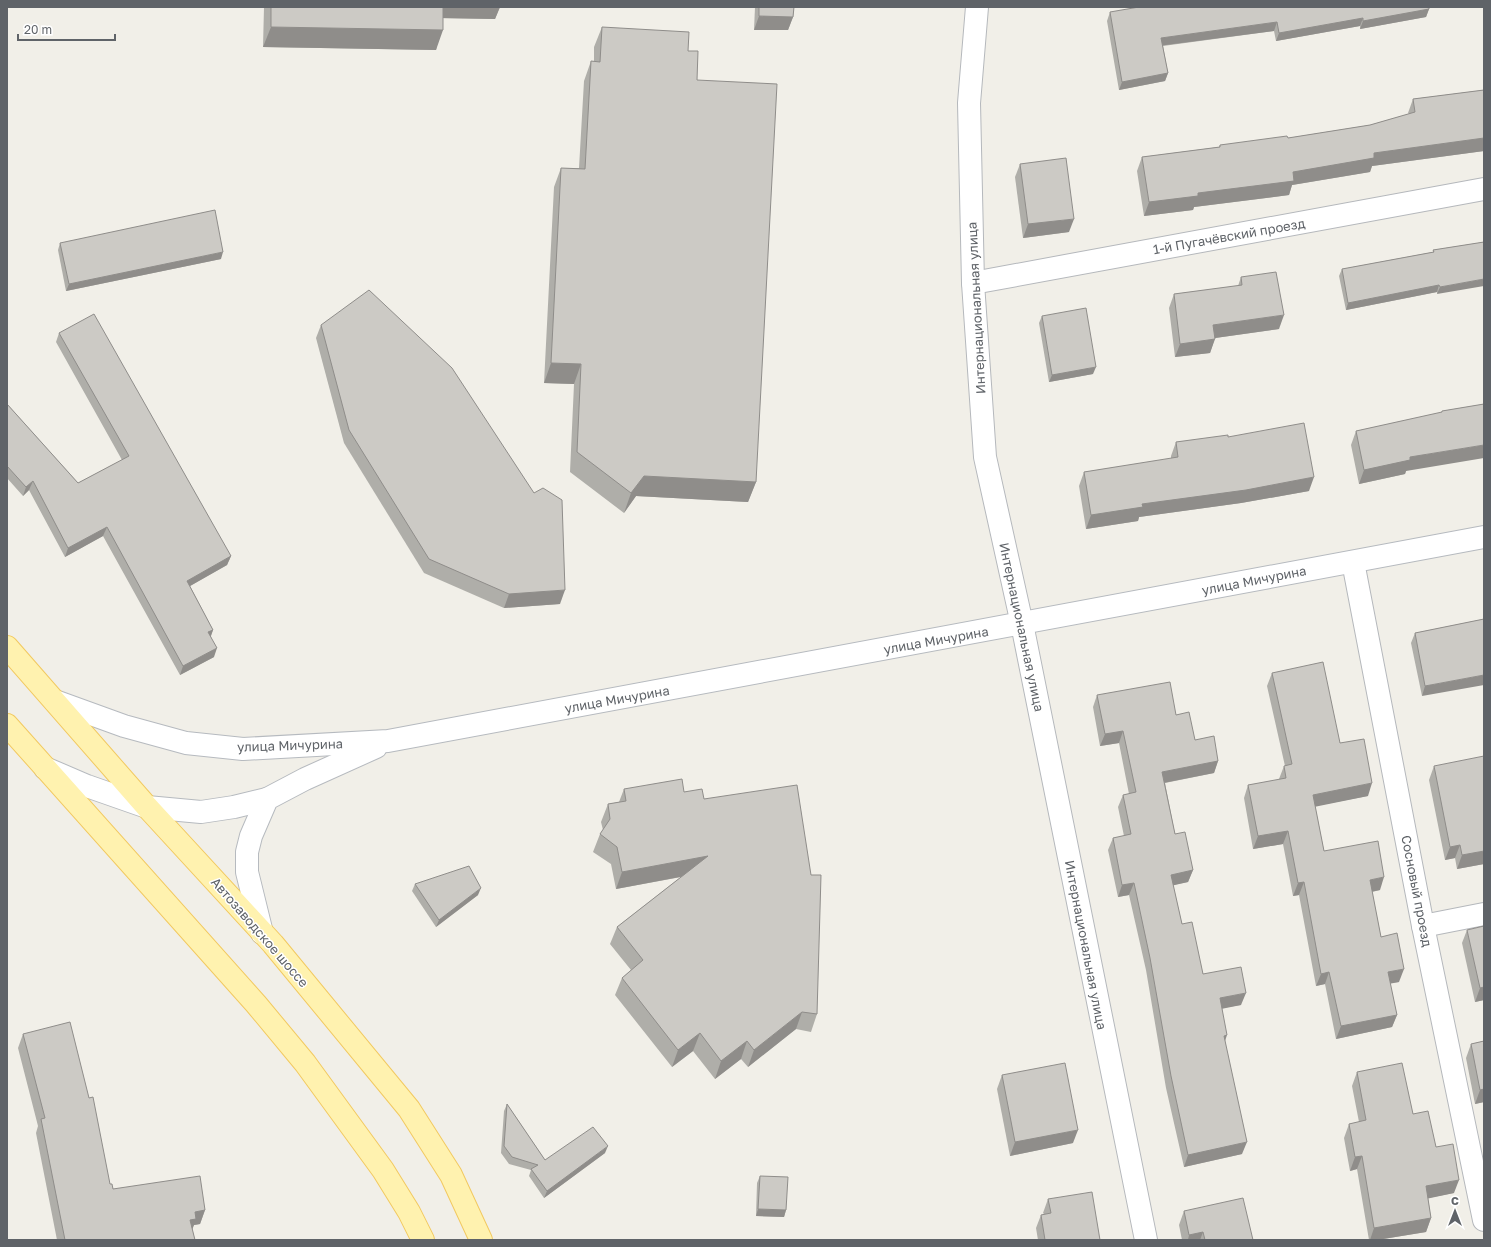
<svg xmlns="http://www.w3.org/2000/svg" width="1491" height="1247" font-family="'Golos Text',sans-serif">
<rect width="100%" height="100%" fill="#f1efe8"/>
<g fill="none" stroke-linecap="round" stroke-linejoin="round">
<defs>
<g id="minor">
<path d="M 977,7 L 969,103 L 973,283 L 985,457 L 1022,624 L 1146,1240"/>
<path d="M 973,283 L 1484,189"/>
<path d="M 1353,562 L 1423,926 L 1484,1220"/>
<path d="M 1423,926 L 1484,914"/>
</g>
<g id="secondary">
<path d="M 55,701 L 124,726 L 186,743 L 243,749 L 388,741 L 1484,537"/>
<path d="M 45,768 L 87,786 L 147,807 L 201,812 L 234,807 L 267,799"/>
<path d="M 262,933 L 247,872 L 247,852 L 251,836 L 267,799 L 305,779 L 376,747"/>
</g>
<g id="primary">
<path d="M 7,647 L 147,807 L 273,944 L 409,1109 L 451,1175 L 481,1240"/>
<path d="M 7,725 L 256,1004 L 305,1063 L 383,1170 L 409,1212 L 423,1240"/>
</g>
</defs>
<!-- minor casing -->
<use href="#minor" stroke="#b5b8bc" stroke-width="24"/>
<!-- secondary casing -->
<use href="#secondary" stroke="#b6babf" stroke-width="24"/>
<!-- primary casing -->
<use href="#primary" stroke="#f2c960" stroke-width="24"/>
<!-- minor -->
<use href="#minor" stroke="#fff" stroke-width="22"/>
<!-- secondary -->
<use href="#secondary" stroke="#fff" stroke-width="22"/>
<!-- primary -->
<use href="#primary" stroke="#fff2af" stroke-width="22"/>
</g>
<!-- wall -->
<g fill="#afaea9">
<path d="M 264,7 L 500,7 L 495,19 L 443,18 L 436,50 L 263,47 Z"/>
<path d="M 755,7 L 794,7 L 793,17 L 788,30 L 754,30 Z"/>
<path d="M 1429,9 L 1426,17 L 1360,29 L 1360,26 L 1276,41 L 1274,31 L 1163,46 L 1168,73 L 1165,81 L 1119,90 L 1107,21 L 1110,12 Z"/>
<path d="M 602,27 L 688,51 L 697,80 L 756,482 L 748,502 L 636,496 L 624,513 L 570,472 L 574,384 L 544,383 L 554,187 L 561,168 L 579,168 L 584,81 L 591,61 L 594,61 L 594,47 Z"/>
<path d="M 1484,90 L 1484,151 L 1372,166 L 1370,172 L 1292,185 L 1289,195 L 1194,207 L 1193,210 L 1144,216 L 1137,171 L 1142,157 L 1219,147 L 1220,145 L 1288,138 L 1370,125 L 1409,114 L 1408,113 L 1413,99 Z"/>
<path d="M 1020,164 L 1069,232 L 1023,238 L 1015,177 Z"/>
<path d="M 1484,242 L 1437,294 L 1437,292 L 1346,310 L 1339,276 L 1342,269 L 1433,252 L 1433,250 Z"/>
<path d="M 60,243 L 221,259 L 66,291 L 58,250 Z"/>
<path d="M 1241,277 L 1279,329 L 1215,338 L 1210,353 L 1175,357 L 1169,308 L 1174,294 L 1238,286 Z"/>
<path d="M 1042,316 L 1093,374 L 1049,382 L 1039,323 Z"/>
<path d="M 321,325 L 560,604 L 504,608 L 424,573 L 344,443 L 316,338 Z"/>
<path d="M 59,333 L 231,556 L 227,565 L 190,586 L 213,630 L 211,636 L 214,657 L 180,675 L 103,536 L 65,557 L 29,490 L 23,496 L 7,478 L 7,404 L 78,483 L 122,460 L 56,342 Z"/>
<path d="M 1484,404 L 1406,471 L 1405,474 L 1359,484 L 1351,445 L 1356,431 L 1441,413 L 1442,411 Z"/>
<path d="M 1228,437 L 1309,491 L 1241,503 L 1139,517 L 1138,521 L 1086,529 L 1079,486 L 1084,472 L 1171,459 L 1171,456 L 1176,442 Z"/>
<path d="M 1484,619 L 1422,696 L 1411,643 L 1415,633 Z"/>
<path d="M 1272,673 L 1340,743 L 1368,796 L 1315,806 L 1324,851 L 1380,890 L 1372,892 L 1381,937 L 1399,982 L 1390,983 L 1397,1015 L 1392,1027 L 1336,1039 L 1325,984 L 1316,986 L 1299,895 L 1293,896 L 1283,844 L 1253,849 L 1244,798 L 1248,785 L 1279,780 L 1279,779 L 1284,766 L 1285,766 L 1267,686 Z"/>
<path d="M 1097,695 L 1176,715 L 1195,740 L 1218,761 L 1214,773 L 1165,783 L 1175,834 L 1193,870 L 1188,882 L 1173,885 L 1182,924 L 1203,974 L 1241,1005 L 1222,1008 L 1225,1041 L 1242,1154 L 1184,1167 L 1166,1088 L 1146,970 L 1129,895 L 1118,897 L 1108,850 L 1113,838 L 1124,836 L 1118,807 L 1123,795 L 1129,794 L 1119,743 L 1100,746 L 1093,707 Z"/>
<path d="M 1434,766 L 1484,864 L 1457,869 L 1455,858 L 1445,860 L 1429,780 Z"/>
<path d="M 624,789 L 684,792 L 704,799 L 817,1014 L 811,1032 L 796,1029 L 748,1067 L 741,1059 L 715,1079 L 693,1051 L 672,1067 L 615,995 L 622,978 L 631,970 L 610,944 L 617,927 L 681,877 L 616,889 L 611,864 L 593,852 L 600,834 L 603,830 L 601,822 L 608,804 L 619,802 Z"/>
<path d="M 415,884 L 478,895 L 436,927 L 412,891 Z"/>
<path d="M 1467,930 L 1484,1000 L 1475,1002 L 1462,943 Z"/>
<path d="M 23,1034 L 113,1189 L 205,1210 L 200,1224 L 194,1225 L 192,1228 L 195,1240 L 57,1240 L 36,1133 L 38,1126 L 18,1048 Z"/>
<path d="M 1484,1041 L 1484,1102 L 1475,1104 L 1466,1058 L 1471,1044 Z"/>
<path d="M 1357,1072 L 1413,1114 L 1436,1147 L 1454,1193 L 1428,1198 L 1431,1218 L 1426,1232 L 1377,1240 L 1369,1240 L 1357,1169 L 1350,1171 L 1344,1138 L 1349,1124 L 1359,1122 L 1352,1086 Z"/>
<path d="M 1002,1075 L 1073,1143 L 1010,1156 L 997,1089 Z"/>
<path d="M 507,1104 L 545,1160 L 605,1153 L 544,1198 L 529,1176 L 531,1170 L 509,1164 L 501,1153 L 504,1111 Z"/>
<path d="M 760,1176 L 786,1210 L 784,1217 L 756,1216 L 757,1183 Z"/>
<path d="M 1048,1199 L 1100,1240 L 1038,1240 L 1036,1228 L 1041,1215 L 1044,1214 L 1043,1213 Z"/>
<path d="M 1184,1211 L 1253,1240 L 1182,1240 L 1179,1225 Z"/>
</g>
<!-- shaded-wall -->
<g fill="#8f8d8a">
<path d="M 440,7 L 500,7 L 495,19 L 436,18 Z"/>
<path d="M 1429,9 L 1426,17 L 1360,29 L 1363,21 Z"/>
<path d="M 759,16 L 793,17 L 788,30 L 754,30 Z"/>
<path d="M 1363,18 L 1360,26 L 1276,41 L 1279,33 Z"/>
<path d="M 1277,22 L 1274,31 L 1158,46 L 1161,38 Z"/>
<path d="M 271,27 L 443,30 L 436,50 L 263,47 Z"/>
<path d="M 1168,73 L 1165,81 L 1119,90 L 1122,82 Z"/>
<path d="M 1484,138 L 1484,151 L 1372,166 L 1370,172 L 1292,185 L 1289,195 L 1194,207 L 1193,210 L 1144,216 L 1149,202 L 1198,193 L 1293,172 L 1374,153 Z"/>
<path d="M 1074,219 L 1069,232 L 1023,238 L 1028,224 Z"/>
<path d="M 223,252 L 221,259 L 66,291 L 69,284 Z"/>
<path d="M 1484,279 L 1484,286 L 1437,294 L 1440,287 Z"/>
<path d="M 1439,285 L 1437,292 L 1346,310 L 1348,303 Z"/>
<path d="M 1284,315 L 1279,329 L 1208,339 L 1213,325 Z"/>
<path d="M 1215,339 L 1210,353 L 1175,357 L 1180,344 Z"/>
<path d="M 551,363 L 581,364 L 574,384 L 544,383 Z"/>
<path d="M 1096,367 L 1093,374 L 1049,382 L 1052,375 Z"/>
<path d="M 1484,445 L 1484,458 L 1406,471 L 1405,474 L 1359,484 L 1364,470 L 1410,457 Z"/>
<path d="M 644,476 L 756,482 L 748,502 L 636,496 L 624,513 L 631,493 Z"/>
<path d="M 1314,477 L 1309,491 L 1241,503 L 1139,517 L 1138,521 L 1086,529 L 1091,515 L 1142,504 Z"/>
<path d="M 33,481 L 29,490 L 23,496 L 26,487 Z"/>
<path d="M 107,527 L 103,536 L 65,557 L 68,548 Z"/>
<path d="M 231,556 L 227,565 L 183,590 L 187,581 Z"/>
<path d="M 565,590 L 560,604 L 504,608 L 509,594 Z"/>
<path d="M 213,630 L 210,638 L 208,632 Z"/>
<path d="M 217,648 L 214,657 L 180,675 L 183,666 Z"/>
<path d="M 1484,675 L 1484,685 L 1422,696 L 1425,686 Z"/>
<path d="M 1123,731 L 1119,743 L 1100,746 L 1105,734 Z"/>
<path d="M 1218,761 L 1214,773 L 1158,784 L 1162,772 Z"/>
<path d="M 1372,783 L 1368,796 L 1309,808 L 1313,795 Z"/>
<path d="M 1288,831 L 1283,844 L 1253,849 L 1258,836 Z"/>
<path d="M 1460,845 L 1455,858 L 1445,860 L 1450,847 Z"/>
<path d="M 1484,851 L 1484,864 L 1457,869 L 1462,855 Z"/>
<path d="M 708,856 L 701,873 L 616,889 L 622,872 Z"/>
<path d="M 1193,870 L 1188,882 L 1166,887 L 1171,875 Z"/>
<path d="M 1384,877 L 1380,890 L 1365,893 L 1370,880 Z"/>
<path d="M 1304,882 L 1299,895 L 1293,896 L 1298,883 Z"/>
<path d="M 1134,883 L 1129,895 L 1118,897 L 1122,885 Z"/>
<path d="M 481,888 L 478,895 L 436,927 L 439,920 Z"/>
<path d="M 1404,969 L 1399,982 L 1383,985 L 1388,972 Z"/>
<path d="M 1329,972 L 1325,984 L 1316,986 L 1321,974 Z"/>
<path d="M 1484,987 L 1484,1000 L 1475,1002 L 1480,988 Z"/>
<path d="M 1246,993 L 1241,1005 L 1216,1010 L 1220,998 Z"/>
<path d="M 802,1012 L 796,1029 L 748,1067 L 754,1050 Z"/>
<path d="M 1397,1015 L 1392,1027 L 1336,1039 L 1341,1026 Z"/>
<path d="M 700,1033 L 693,1051 L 672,1067 L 678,1050 Z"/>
<path d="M 1227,1035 L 1223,1047 L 1224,1036 Z"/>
<path d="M 747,1041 L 741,1059 L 715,1079 L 721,1061 Z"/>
<path d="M 1484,1089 L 1484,1102 L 1475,1104 L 1480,1090 Z"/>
<path d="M 1078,1130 L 1073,1143 L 1010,1156 L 1015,1142 Z"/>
<path d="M 1247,1142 L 1242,1154 L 1184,1167 L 1188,1155 Z"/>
<path d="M 608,1146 L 605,1153 L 544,1198 L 547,1191 Z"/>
<path d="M 1362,1156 L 1357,1169 L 1350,1171 L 1355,1157 Z"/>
<path d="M 1459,1180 L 1454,1193 L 1421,1200 L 1426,1186 Z"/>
<path d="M 758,1209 L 786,1210 L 784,1217 L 756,1216 Z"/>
<path d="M 205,1210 L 200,1224 L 194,1225 L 191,1233 L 190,1220 L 195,1212 Z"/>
<path d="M 1431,1218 L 1426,1232 L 1377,1240 L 1370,1240 L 1374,1228 Z"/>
<path d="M 1203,1232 L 1200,1240 L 1188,1240 L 1189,1235 Z"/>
</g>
<!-- building -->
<g fill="#cccac5" stroke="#8f8d8a">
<path d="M 271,7 L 443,7 L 443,30 L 271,27 Z"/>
<path d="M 759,7 L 794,7 L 793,17 L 759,16 Z"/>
<path d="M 1139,7 L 1429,7 L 1429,9 L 1363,21 L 1363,18 L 1279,33 L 1277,22 L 1161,38 L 1168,73 L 1122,82 L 1110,12 Z"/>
<path d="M 602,27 L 689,32 L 688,51 L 698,51 L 697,80 L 777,84 L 756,482 L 644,476 L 631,493 L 577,452 L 581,364 L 551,363 L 561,168 L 585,169 L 591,61 L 600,62 Z"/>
<path d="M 1484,90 L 1484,138 L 1374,153 L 1374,158 L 1293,172 L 1294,181 L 1198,193 L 1198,196 L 1149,202 L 1142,157 L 1220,147 L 1220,145 L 1287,136 L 1288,138 L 1370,125 L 1415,112 L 1413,99 Z"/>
<path d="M 1066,158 L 1074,219 L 1028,224 L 1020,164 Z"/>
<path d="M 215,210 L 223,252 L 69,284 L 60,243 Z"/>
<path d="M 1484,242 L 1484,279 L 1440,287 L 1439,285 L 1348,303 L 1342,269 L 1434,252 L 1433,250 Z"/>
<path d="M 1276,272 L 1284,315 L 1213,325 L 1215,339 L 1180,344 L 1174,294 L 1242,285 L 1241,277 Z"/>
<path d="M 369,290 L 452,368 L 534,493 L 543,488 L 562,500 L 565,590 L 509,594 L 429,559 L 349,430 L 321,325 Z"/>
<path d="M 1086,308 L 1096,367 L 1052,375 L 1042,316 Z"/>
<path d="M 94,314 L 231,556 L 187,581 L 213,630 L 208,632 L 217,648 L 183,666 L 107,527 L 68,548 L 33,481 L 26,487 L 7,466 L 7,404 L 78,483 L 129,456 L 59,333 Z"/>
<path d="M 1484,404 L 1484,445 L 1410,457 L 1410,460 L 1364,470 L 1356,431 L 1442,412 L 1442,411 Z"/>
<path d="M 1304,423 L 1314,477 L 1246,490 L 1142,504 L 1143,507 L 1091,515 L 1084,472 L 1178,457 L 1176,442 L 1228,435 L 1228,437 Z"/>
<path d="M 1484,619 L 1484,675 L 1425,686 L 1415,633 Z"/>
<path d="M 1323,662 L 1340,743 L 1364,739 L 1372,783 L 1313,795 L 1324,851 L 1378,841 L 1384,877 L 1370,880 L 1381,937 L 1397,933 L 1404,969 L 1388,972 L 1397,1015 L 1341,1026 L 1329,972 L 1321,974 L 1304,882 L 1298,883 L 1288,831 L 1258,836 L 1248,785 L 1286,778 L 1284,766 L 1292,764 L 1272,673 Z"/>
<path d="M 1170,682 L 1176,715 L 1189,712 L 1195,740 L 1214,736 L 1218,761 L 1162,772 L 1175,834 L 1185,832 L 1193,870 L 1171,875 L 1182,924 L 1192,922 L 1203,974 L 1241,967 L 1246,993 L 1220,998 L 1227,1035 L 1224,1036 L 1247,1142 L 1188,1155 L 1171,1076 L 1150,958 L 1134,883 L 1122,885 L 1113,838 L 1131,834 L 1123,795 L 1136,792 L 1123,731 L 1105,734 L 1097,695 Z"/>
<path d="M 1484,756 L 1484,851 L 1462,855 L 1460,845 L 1450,847 L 1434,766 Z"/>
<path d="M 682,779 L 684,792 L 702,789 L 704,799 L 797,785 L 811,875 L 821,875 L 817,1014 L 802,1012 L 754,1050 L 747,1041 L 721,1061 L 700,1033 L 678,1050 L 622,978 L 643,960 L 617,927 L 708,856 L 622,872 L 617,847 L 600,834 L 610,819 L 608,804 L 626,801 L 624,789 Z"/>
<path d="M 469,866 L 481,888 L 439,920 L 415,884 Z"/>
<path d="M 1484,926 L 1484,987 L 1480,988 L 1467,930 Z"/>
<path d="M 70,1022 L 89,1098 L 93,1097 L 110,1184 L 112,1184 L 113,1189 L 200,1176 L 205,1210 L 195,1212 L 196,1219 L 190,1220 L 195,1240 L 65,1240 L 41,1119 L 45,1118 L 23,1034 Z"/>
<path d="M 1484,1041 L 1484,1089 L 1480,1090 L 1471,1044 Z"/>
<path d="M 1065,1063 L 1078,1130 L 1015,1142 L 1002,1075 Z"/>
<path d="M 1402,1063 L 1413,1114 L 1428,1111 L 1436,1147 L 1453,1144 L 1459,1180 L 1426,1186 L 1431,1218 L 1374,1228 L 1362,1156 L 1355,1157 L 1349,1124 L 1366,1120 L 1357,1072 Z"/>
<path d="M 507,1104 L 545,1160 L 593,1127 L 608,1146 L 547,1191 L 531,1169 L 538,1165 L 512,1157 L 504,1146 Z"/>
<path d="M 760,1176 L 788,1177 L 786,1210 L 758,1209 Z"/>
<path d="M 1092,1192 L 1100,1240 L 1045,1240 L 1041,1215 L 1051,1213 L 1048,1199 Z"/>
<path d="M 1243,1198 L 1253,1240 L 1205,1240 L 1203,1232 L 1189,1235 L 1184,1211 Z"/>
</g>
<g text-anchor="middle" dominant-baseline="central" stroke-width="3" stroke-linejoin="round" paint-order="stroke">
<!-- street labels -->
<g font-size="13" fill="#5f6368" stroke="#fff">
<text transform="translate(1229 236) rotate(-10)">1-й Пугачёвский проезд</text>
<text transform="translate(976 308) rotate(-93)">Интернациональная улица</text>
<text transform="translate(1254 580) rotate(-11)">улица Мичурина</text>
<text transform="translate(1022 627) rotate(78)">Интернациональная улица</text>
<text transform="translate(936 640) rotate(-10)">улица Мичурина</text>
<text transform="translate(617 699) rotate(-10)">улица Мичурина</text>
<text transform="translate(290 745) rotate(-2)">улица Мичурина</text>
<text transform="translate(1417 891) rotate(79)">Сосновый проезд</text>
<text transform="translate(260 932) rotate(49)">Автозаводское шоссе</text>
<text transform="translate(1086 945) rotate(79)">Интернациональная улица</text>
</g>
</g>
<!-- border -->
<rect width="1491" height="1247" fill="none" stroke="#5f6368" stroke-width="16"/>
<!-- north arrow -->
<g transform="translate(1455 1211)" stroke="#ffffff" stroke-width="3" paint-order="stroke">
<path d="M0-3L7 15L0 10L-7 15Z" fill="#5f6368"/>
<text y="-6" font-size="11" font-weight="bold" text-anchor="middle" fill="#5f6368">С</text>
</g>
<!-- scale -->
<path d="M18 34v6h97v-6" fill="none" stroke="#5f6368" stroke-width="2"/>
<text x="24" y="34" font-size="12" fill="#5f6368" stroke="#ffffff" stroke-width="3" paint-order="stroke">20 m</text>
</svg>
